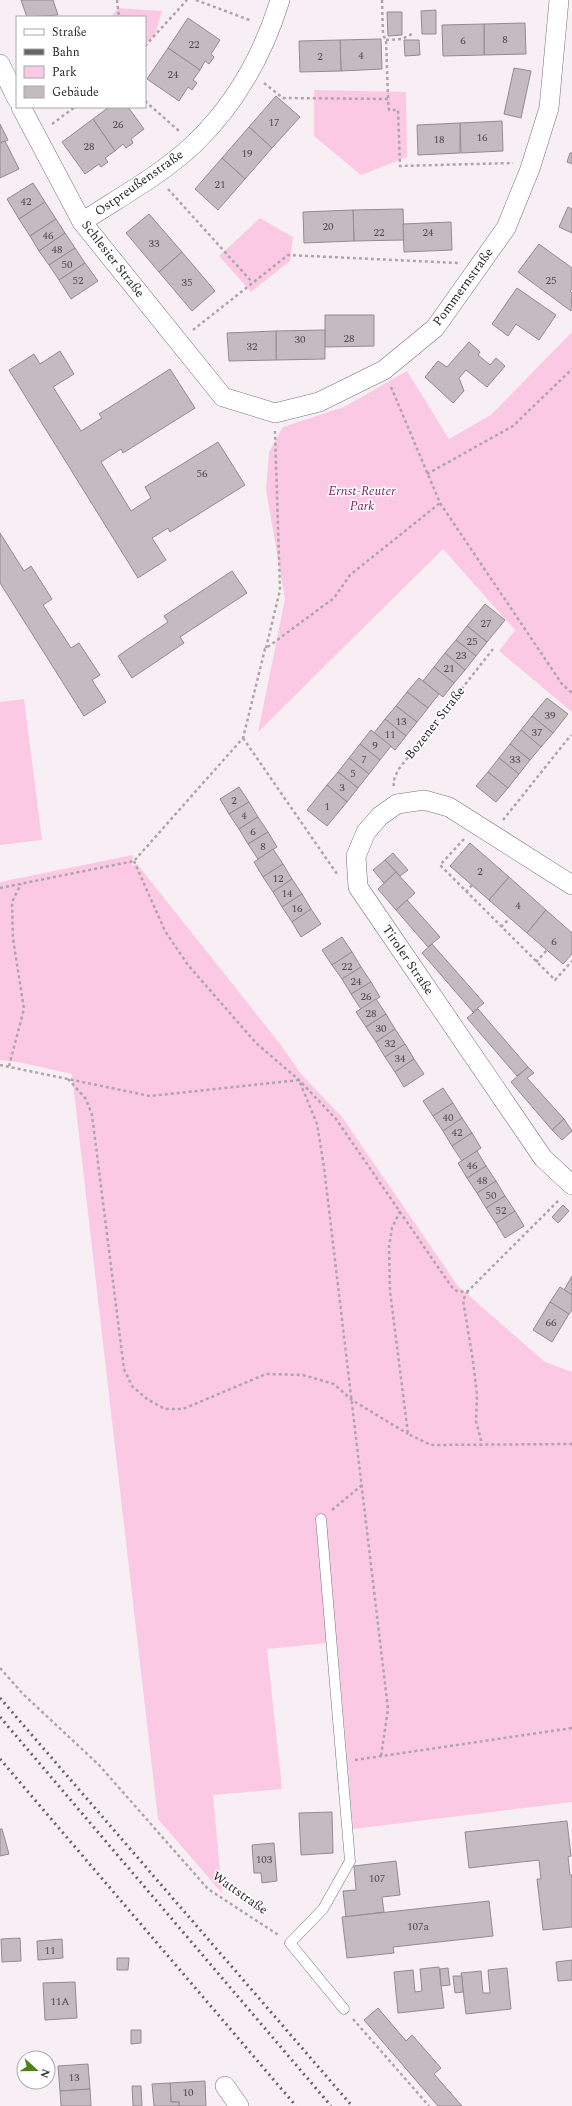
<svg xmlns="http://www.w3.org/2000/svg" width="572" height="2106" font-family="Spectral,serif">
<rect width="100%" height="100%" fill="#f8eff4"/>
<!-- green -->
<g fill="#fcc9e5">
<path d="M 118,8 L 162,11 L 155,35 L 145,44 L 145,17 L 111,17 Z"/>
<path d="M 314,90 L 406,92 L 407,157 L 361,175 L 314,136 Z"/>
<path d="M 260,218 L 293,237 L 290,261 L 251,292 L 219,256 Z"/>
<path d="M 572,332 L 572,712 L 499,651 L 515,630 L 443,549 L 258,732 L 285,599 L 266,490 L 269,452 L 283,427 L 344,407 L 407,371 L 449,439 L 491,415 Z"/>
<path d="M 24,699 L 42,840 L 0,845 L 0,702 Z"/>
<path d="M 133,855 L 132,866 L 137,864 L 281,1045 L 301,1074 L 342,1117 L 458,1286 L 545,1362 L 572,1372 L 572,1802 L 353,1829 L 337,1642 L 267,1649 L 282,1789 L 213,1795 L 222,1893 L 158,1819 L 72,1074 L 23,1063 L 0,1060 L 0,882 Z"/>
</g>
<!-- building -->
<g fill="#c3bbbf" stroke="#938b8f">
<path d="M 21,0 L 53,0 L 58,15 L 27,17 Z"/>
<path d="M 436,10 L 436,34 L 422,34 L 421,11 Z"/>
<path d="M 387,12 L 402,12 L 402,35 L 388,36 Z"/>
<path d="M 188,18 L 220,40 L 211,54 L 214,57 L 209,64 L 205,61 L 200,70 L 168,48 Z"/>
<path d="M 525,23 L 526,54 L 484,55 L 484,24 Z"/>
<path d="M 484,24 L 484,55 L 443,56 L 442,25 Z"/>
<path d="M 381,39 L 382,69 L 341,71 L 340,40 Z"/>
<path d="M 340,40 L 341,71 L 300,72 L 299,41 Z"/>
<path d="M 404,40 L 419,40 L 420,55 L 405,56 Z"/>
<path d="M 168,48 L 200,70 L 193,80 L 197,83 L 192,90 L 188,87 L 179,101 L 147,79 Z"/>
<path d="M 514,68 L 531,71 L 521,118 L 504,114 Z"/>
<path d="M 276,96 L 300,117 L 272,148 L 249,127 Z"/>
<path d="M 109,107 L 128,107 L 144,129 L 131,139 L 133,143 L 126,148 L 123,144 L 115,151 L 93,119 Z"/>
<path d="M 93,119 L 115,151 L 105,158 L 108,162 L 101,167 L 99,164 L 85,174 L 62,142 Z"/>
<path d="M 502,121 L 503,151 L 461,153 L 460,123 Z"/>
<path d="M 460,123 L 460,153 L 418,155 L 417,125 Z"/>
<path d="M 0,124 L 8,140 L 0,143 Z"/>
<path d="M 249,127 L 272,148 L 245,179 L 222,158 Z"/>
<path d="M 5,141 L 19,169 L 0,178 L 0,143 Z"/>
<path d="M 570,153 L 572,153 L 572,164 L 567,162 Z"/>
<path d="M 222,158 L 245,179 L 218,210 L 195,189 Z"/>
<path d="M 33,183 L 45,202 L 19,219 L 7,199 Z"/>
<path d="M 45,202 L 56,219 L 30,236 L 19,219 Z"/>
<path d="M 568,207 L 572,209 L 572,233 L 559,227 Z"/>
<path d="M 403,209 L 404,240 L 354,241 L 353,210 Z"/>
<path d="M 353,210 L 354,241 L 304,243 L 303,212 Z"/>
<path d="M 149,214 L 182,252 L 159,272 L 126,233 Z"/>
<path d="M 56,219 L 65,233 L 39,251 L 30,236 Z"/>
<path d="M 451,222 L 452,250 L 404,252 L 403,224 Z"/>
<path d="M 65,233 L 75,248 L 49,265 L 39,251 Z"/>
<path d="M 539,244 L 572,268 L 572,289 L 570,291 L 572,293 L 571,311 L 518,272 Z"/>
<path d="M 75,248 L 85,263 L 59,280 L 49,265 Z"/>
<path d="M 182,252 L 215,291 L 192,311 L 159,272 Z"/>
<path d="M 85,263 L 98,281 L 71,299 L 59,280 Z"/>
<path d="M 517,288 L 556,315 L 539,340 L 516,324 L 508,336 L 492,324 Z"/>
<path d="M 325,315 L 374,315 L 374,346 L 325,347 Z"/>
<path d="M 325,330 L 325,359 L 276,360 L 276,331 Z"/>
<path d="M 276,331 L 276,360 L 229,361 L 227,333 Z"/>
<path d="M 469,342 L 480,352 L 478,355 L 490,365 L 496,358 L 505,366 L 487,387 L 466,370 L 459,378 L 464,391 L 453,403 L 425,377 L 438,361 L 447,367 Z"/>
<path d="M 60,351 L 74,374 L 53,387 L 81,431 L 102,418 L 99,414 L 170,369 L 195,408 L 123,453 L 121,449 L 101,462 L 131,511 L 151,498 L 145,487 L 218,442 L 245,485 L 170,532 L 168,528 L 152,538 L 166,560 L 138,578 L 9,370 L 34,354 L 40,364 Z"/>
<path d="M 0,533 L 24,571 L 31,566 L 52,599 L 43,605 L 71,648 L 79,643 L 100,675 L 92,680 L 106,702 L 84,716 L 0,583 Z"/>
<path d="M 232,571 L 247,593 L 180,637 L 184,643 L 132,678 L 118,656 L 168,622 L 164,616 Z"/>
<path d="M 485,604 L 505,620 L 487,642 L 467,626 Z"/>
<path d="M 467,626 L 487,642 L 476,656 L 456,640 Z"/>
<path d="M 456,640 L 476,656 L 465,670 L 445,653 Z"/>
<path d="M 445,653 L 465,670 L 454,683 L 434,667 Z"/>
<path d="M 434,667 L 454,683 L 443,697 L 423,681 Z"/>
<path d="M 419,678 L 439,694 L 428,708 L 407,692 Z"/>
<path d="M 407,692 L 428,708 L 417,722 L 396,706 Z"/>
<path d="M 547,698 L 568,714 L 553,733 L 532,716 Z"/>
<path d="M 396,706 L 417,722 L 406,736 L 385,719 Z"/>
<path d="M 532,716 L 553,733 L 541,747 L 521,730 Z"/>
<path d="M 385,719 L 406,736 L 395,750 L 374,733 Z"/>
<path d="M 371,730 L 391,746 L 380,760 L 360,744 Z"/>
<path d="M 521,730 L 541,747 L 530,760 L 510,744 Z"/>
<path d="M 360,744 L 380,760 L 369,774 L 349,758 Z"/>
<path d="M 510,744 L 530,760 L 519,774 L 499,758 Z"/>
<path d="M 349,758 L 369,774 L 358,788 L 338,772 Z"/>
<path d="M 499,758 L 519,774 L 508,788 L 488,772 Z"/>
<path d="M 338,772 L 358,788 L 347,802 L 327,785 Z"/>
<path d="M 488,772 L 508,788 L 496,802 L 476,786 Z"/>
<path d="M 327,785 L 347,802 L 327,826 L 307,810 Z"/>
<path d="M 239,787 L 249,802 L 229,814 L 220,799 Z"/>
<path d="M 249,802 L 258,817 L 239,829 L 229,814 Z"/>
<path d="M 258,817 L 268,832 L 248,844 L 239,829 Z"/>
<path d="M 268,832 L 277,847 L 258,859 L 248,844 Z"/>
<path d="M 470,843 L 509,877 L 489,900 L 450,866 Z"/>
<path d="M 273,849 L 283,864 L 263,877 L 254,862 Z"/>
<path d="M 393,853 L 408,870 L 400,876 L 385,860 Z"/>
<path d="M 385,860 L 396,872 L 384,883 L 373,870 Z"/>
<path d="M 283,864 L 292,879 L 273,892 L 263,877 Z"/>
<path d="M 396,872 L 415,893 L 396,910 L 378,889 Z"/>
<path d="M 509,877 L 546,910 L 527,933 L 489,900 Z"/>
<path d="M 292,879 L 302,894 L 282,907 L 273,892 Z"/>
<path d="M 302,894 L 311,909 L 292,922 L 282,907 Z"/>
<path d="M 407,900 L 440,937 L 428,947 L 396,910 Z"/>
<path d="M 311,909 L 321,924 L 301,937 L 292,922 Z"/>
<path d="M 546,910 L 572,933 L 572,954 L 563,964 L 527,933 Z"/>
<path d="M 342,937 L 352,952 L 332,965 L 322,950 Z"/>
<path d="M 432,944 L 484,1003 L 473,1012 L 422,953 Z"/>
<path d="M 352,952 L 361,967 L 342,979 L 332,965 Z"/>
<path d="M 361,967 L 371,982 L 351,994 L 342,979 Z"/>
<path d="M 371,982 L 380,997 L 361,1009 L 351,994 Z"/>
<path d="M 376,999 L 386,1014 L 366,1027 L 356,1012 Z"/>
<path d="M 478,1009 L 528,1067 L 517,1076 L 467,1018 Z"/>
<path d="M 386,1014 L 395,1029 L 376,1042 L 366,1027 Z"/>
<path d="M 395,1029 L 405,1044 L 385,1057 L 376,1042 Z"/>
<path d="M 405,1044 L 414,1059 L 395,1072 L 385,1057 Z"/>
<path d="M 414,1059 L 424,1074 L 404,1087 L 395,1072 Z"/>
<path d="M 528,1067 L 534,1073 L 527,1078 L 564,1119 L 552,1130 L 511,1082 Z"/>
<path d="M 443,1088 L 453,1103 L 433,1116 L 423,1101 Z"/>
<path d="M 453,1103 L 462,1118 L 443,1131 L 433,1116 Z"/>
<path d="M 462,1118 L 472,1133 L 452,1146 L 443,1131 Z"/>
<path d="M 564,1119 L 572,1131 L 562,1140 L 552,1130 Z"/>
<path d="M 472,1133 L 481,1148 L 462,1161 L 452,1146 Z"/>
<path d="M 477,1151 L 486,1166 L 467,1178 L 458,1163 Z"/>
<path d="M 486,1166 L 496,1181 L 477,1193 L 467,1178 Z"/>
<path d="M 496,1181 L 505,1196 L 486,1208 L 477,1193 Z"/>
<path d="M 505,1196 L 515,1211 L 496,1223 L 486,1208 Z"/>
<path d="M 563,1205 L 569,1211 L 558,1223 L 552,1217 Z"/>
<path d="M 515,1211 L 524,1226 L 505,1238 L 496,1223 Z"/>
<path d="M 572,1276 L 572,1295 L 564,1290 Z"/>
<path d="M 560,1287 L 572,1295 L 572,1310 L 569,1314 L 550,1302 Z"/>
<path d="M 550,1302 L 569,1314 L 552,1342 L 533,1330 Z"/>
<path d="M 332,1812 L 333,1853 L 301,1855 L 299,1813 Z"/>
<path d="M 567,1821 L 571,1856 L 568,1857 L 570,1875 L 572,1875 L 572,1927 L 543,1930 L 537,1879 L 541,1879 L 539,1860 L 469,1868 L 465,1832 Z"/>
<path d="M 0,1829 L 2,1829 L 9,1854 L 0,1856 Z"/>
<path d="M 274,1843 L 277,1881 L 262,1883 L 261,1873 L 254,1873 L 252,1845 Z"/>
<path d="M 396,1861 L 400,1895 L 382,1897 L 384,1912 L 346,1917 L 343,1891 L 356,1890 L 354,1866 Z"/>
<path d="M 489,1901 L 493,1936 L 393,1947 L 394,1953 L 347,1958 L 342,1917 Z"/>
<path d="M 20,1938 L 21,1961 L 2,1962 L 1,1939 Z"/>
<path d="M 62,1939 L 63,1958 L 38,1960 L 37,1941 Z"/>
<path d="M 117,1958 L 129,1958 L 128,1970 L 117,1970 Z"/>
<path d="M 572,1960 L 572,1980 L 558,1981 L 556,1962 Z"/>
<path d="M 439,1967 L 444,2008 L 398,2013 L 394,1972 L 413,1970 L 415,1992 L 422,1991 L 420,1969 Z"/>
<path d="M 448,1968 L 450,1985 L 441,1986 L 440,1969 Z"/>
<path d="M 507,1968 L 511,2009 L 466,2014 L 461,1973 L 481,1971 L 483,1993 L 490,1993 L 488,1970 Z"/>
<path d="M 453,1976 L 462,1976 L 463,1992 L 455,1993 Z"/>
<path d="M 75,1982 L 77,2018 L 45,2020 L 43,1983 Z"/>
<path d="M 378,2008 L 406,2041 L 412,2035 L 441,2068 L 434,2074 L 462,2106 L 438,2106 L 364,2020 Z"/>
<path d="M 131,2030 L 141,2030 L 141,2043 L 131,2044 Z"/>
<path d="M 88,2064 L 90,2089 L 60,2091 L 58,2066 Z"/>
<path d="M 205,2081 L 206,2106 L 179,2106 L 179,2102 L 171,2102 L 170,2083 Z"/>
<path d="M 170,2083 L 171,2102 L 179,2102 L 179,2106 L 154,2106 L 152,2084 Z"/>
<path d="M 132,2086 L 141,2086 L 142,2106 L 133,2106 Z"/>
<path d="M 90,2089 L 91,2106 L 61,2106 L 60,2091 Z"/>
</g>
<g fill="none" stroke-linecap="round" stroke-linejoin="round">
<defs>
<path id="service" d="M 321,1519 L 350,1861 L 323,1909 L 290,1943 L 344,2009"/>
<g id="minor">
<path d="M 0,64 L 17,99"/>
<path d="M 21,107 L 82,222 L 223,397 L 275,413 L 319,402 L 384,370 L 435,328 L 506,228 L 530,169 L 549,108 L 559,0"/>
<path d="M 82,222 C 120,197 161,175 194,144 C 236,104 263,55 280,0"/>
<path d="M 572,885 L 449,807 L 424,800 L 397,804 L 380,816 L 366,832 L 356,856 L 358,887 L 543,1158 L 572,1185"/>
<path d="M 225,2086 L 239,2106"/>
</g>
</defs>
<!-- service casing -->
<use href="#service" stroke="#7a7276" stroke-width="11"/>
<!-- minor casing -->
<use href="#minor" stroke="#7a7276" stroke-width="20"/>
<!-- path -->
<g stroke="#aca5a9" stroke-width="2.5" stroke-dasharray="3 3" stroke-linecap="butt">
<path d="M 117,0 L 119,17"/>
<path d="M 196,0 L 252,21"/>
<path d="M 382,0 L 383,35 L 386,40 L 388,99"/>
<path d="M 386,40 L 402,39 L 412,34"/>
<path d="M 145,46 L 187,0"/>
<path d="M 264,83 L 283,98 L 388,99 L 389,110 L 398,110 L 400,166 L 513,163"/>
<path d="M 145,101 L 179,131"/>
<path d="M 52,124 L 75,107"/>
<path d="M 168,189 L 252,282"/>
<path d="M 193,330 L 288,255 L 458,263"/>
<path d="M 391,387 L 440,503 L 562,684 L 572,693"/>
<path d="M 427,474 L 513,426 L 572,369"/>
<path d="M 266,648 L 280,590 L 275,431"/>
<path d="M 243,738 L 337,874"/>
<path d="M 394,786 L 393,782 L 398,770 L 493,649"/>
<path d="M 503,820 L 571,735"/>
<path d="M 464,839 L 440,865 L 555,980 L 572,961"/>
<path d="M 134,861 L 165,931 L 188,965 L 256,1043 L 299,1080 L 336,1119 L 451,1286 L 458,1292 L 468,1291 L 560,1199"/>
<path d="M 0,888 L 134,861 L 243,738 L 265,649 L 334,598 L 350,575 L 440,503"/>
<path d="M 466,892 L 472,885"/>
<path d="M 501,927 L 510,918"/>
<path d="M 536,962 L 547,950"/>
<path d="M 0,1065 L 150,1096 L 299,1080 L 317,1124 L 324,1167 L 388,1709 L 381,1756"/>
<path d="M 9,1066 L 24,1009 L 13,939 L 12,902 L 21,884"/>
<path d="M 68,1079 L 86,1099 L 92,1115 L 124,1369 L 132,1386 L 147,1399 L 165,1409 L 183,1409 L 266,1374 L 303,1375 L 334,1384 L 352,1400 L 408,1434"/>
<path d="M 400,1211 L 392,1228 L 389,1247 L 390,1291 L 408,1434 L 431,1445 L 572,1444"/>
<path d="M 468,1291 L 463,1300 L 473,1361 L 477,1395 L 476,1421 L 482,1444"/>
<path d="M 332,1510 L 362,1485"/>
<path d="M 0,1668 L 23,1694 L 99,1765 L 208,1889 L 280,1936"/>
<path d="M 355,1760 L 572,1728"/>
<path d="M 353,2019 L 429,2106"/>
</g>
<!-- service -->
<use href="#service" stroke="#fff" stroke-width="10"/>
<!-- minor -->
<use href="#minor" stroke="#fff" stroke-width="19"/>
<!-- rail -->
<g stroke="#686366" stroke-width="3" stroke-dasharray="2 4" stroke-linecap="butt">
<path d="M 0,1698 L 352,2106"/>
<path d="M 0,1717 L 331,2106"/>
<path d="M 0,1759 L 296,2106"/>
</g>
</g>
<g text-anchor="middle" dominant-baseline="central" stroke-width="3" stroke-linejoin="round" paint-order="stroke">
<!-- number labels -->
<g font-size="11" fill="#504b4e">
<text x="505" y="39">8</text>
<text x="463" y="40">6</text>
<text x="194" y="44">22</text>
<text x="361" y="55">4</text>
<text x="320" y="56">2</text>
<text x="173" y="74">24</text>
<text x="274" y="122">17</text>
<text x="118" y="124">26</text>
<text x="482" y="137">16</text>
<text x="439" y="139">18</text>
<text x="89" y="146">28</text>
<text x="247" y="153">19</text>
<text x="220" y="184">21</text>
<text x="26" y="201">42</text>
<text x="328" y="226">20</text>
<text x="379" y="232">22</text>
<text x="428" y="232">24</text>
<text x="48" y="235">46</text>
<text x="154" y="243">33</text>
<text x="57" y="249">48</text>
<text x="67" y="264">50</text>
<text x="78" y="280">52</text>
<text x="551" y="280">25</text>
<text x="187" y="282">35</text>
<text x="349" y="338">28</text>
<text x="300" y="339">30</text>
<text x="252" y="346">32</text>
<text x="202" y="473">56</text>
<text x="486" y="623">27</text>
<text x="472" y="641">25</text>
<text x="461" y="655">23</text>
<text x="449" y="668">21</text>
<text x="550" y="715">39</text>
<text x="401" y="721">13</text>
<text x="537" y="732">37</text>
<text x="390" y="734">11</text>
<text x="375" y="745">9</text>
<text x="364" y="759">7</text>
<text x="515" y="759">33</text>
<text x="353" y="773">5</text>
<text x="342" y="787">3</text>
<text x="234" y="800">2</text>
<text x="327" y="806">1</text>
<text x="244" y="815">4</text>
<text x="253" y="831">6</text>
<text x="263" y="846">8</text>
<text x="480" y="871">2</text>
<text x="278" y="878">12</text>
<text x="287" y="893">14</text>
<text x="518" y="905">4</text>
<text x="297" y="908">16</text>
<text x="554" y="941">6</text>
<text x="347" y="966">22</text>
<text x="356" y="981">24</text>
<text x="366" y="996">26</text>
<text x="371" y="1013">28</text>
<text x="381" y="1028">30</text>
<text x="390" y="1043">32</text>
<text x="400" y="1058">34</text>
<text x="448" y="1117">40</text>
<text x="457" y="1132">42</text>
<text x="472" y="1165">46</text>
<text x="482" y="1180">48</text>
<text x="491" y="1195">50</text>
<text x="501" y="1210">52</text>
<text x="551" y="1322">66</text>
<text x="264" y="1859">103</text>
<text x="377" y="1878">107</text>
<text x="418" y="1926">107a</text>
<text x="50" y="1950">11</text>
<text x="60" y="2001">11A</text>
<text x="74" y="2077">13</text>
<text x="188" y="2092">10</text>
</g>
<!-- street labels -->
<g font-size="13" fill="#292628" stroke="#fff">
<text transform="translate(139 183) rotate(-35)">Ostpreußenstraße</text>
<text transform="translate(113 259) rotate(52)">Schlesier Straße</text>
<text transform="translate(463 287) rotate(-54)">Pommernstraße</text>
<text transform="translate(435 723) rotate(-52)">Bozener Straße</text>
<text transform="translate(408 960) rotate(56)">Tiroler Straße</text>
<text transform="translate(240 1893) rotate(35)">Wattstraße</text>
</g>
<!-- park labels -->
<g font-size="13" font-style="italic" fill="#7d1d5e" stroke="#fff">
<text x="362" y="491">Ernst-Reuter<tspan x="362" dy="15">Park</tspan></text>
</g>
</g>
<!-- legend -->
<rect x="16" y="16" width="130" height="92" fill="#ffffff" stroke="#a9a8a9"/>
<rect x="24" y="29" width="20" height="6" fill="#ffffff" stroke="#a9a8a9"/>
<text x="52" y="36" font-size="12" fill="#292628">Straße</text>
<rect x="24" y="49" width="20" height="6" fill="#686366" stroke="#a9a8a9"/>
<text x="52" y="56" font-size="12" fill="#292628">Bahn</text>
<rect x="24" y="66" width="20" height="12" fill="#fcc9e5" stroke="#a9a8a9"/>
<text x="52" y="76" font-size="12" fill="#292628">Park</text>
<rect x="24" y="86" width="20" height="12" fill="#c3bbbf" stroke="#a9a8a9"/>
<text x="52" y="96" font-size="12" fill="#292628">Gebäude</text>
<!-- north arrow -->
<g transform="translate(36 2070) rotate(111)"><circle r="19" fill="#ffffff" stroke="#a9a8a9"/>
<path d="M0-3L7 15L0 10L-7 15Z" fill="#4a8118"/>
<text y="-6" font-size="11" font-weight="bold" text-anchor="middle" fill="#292628">N</text>
</g>
</svg>
